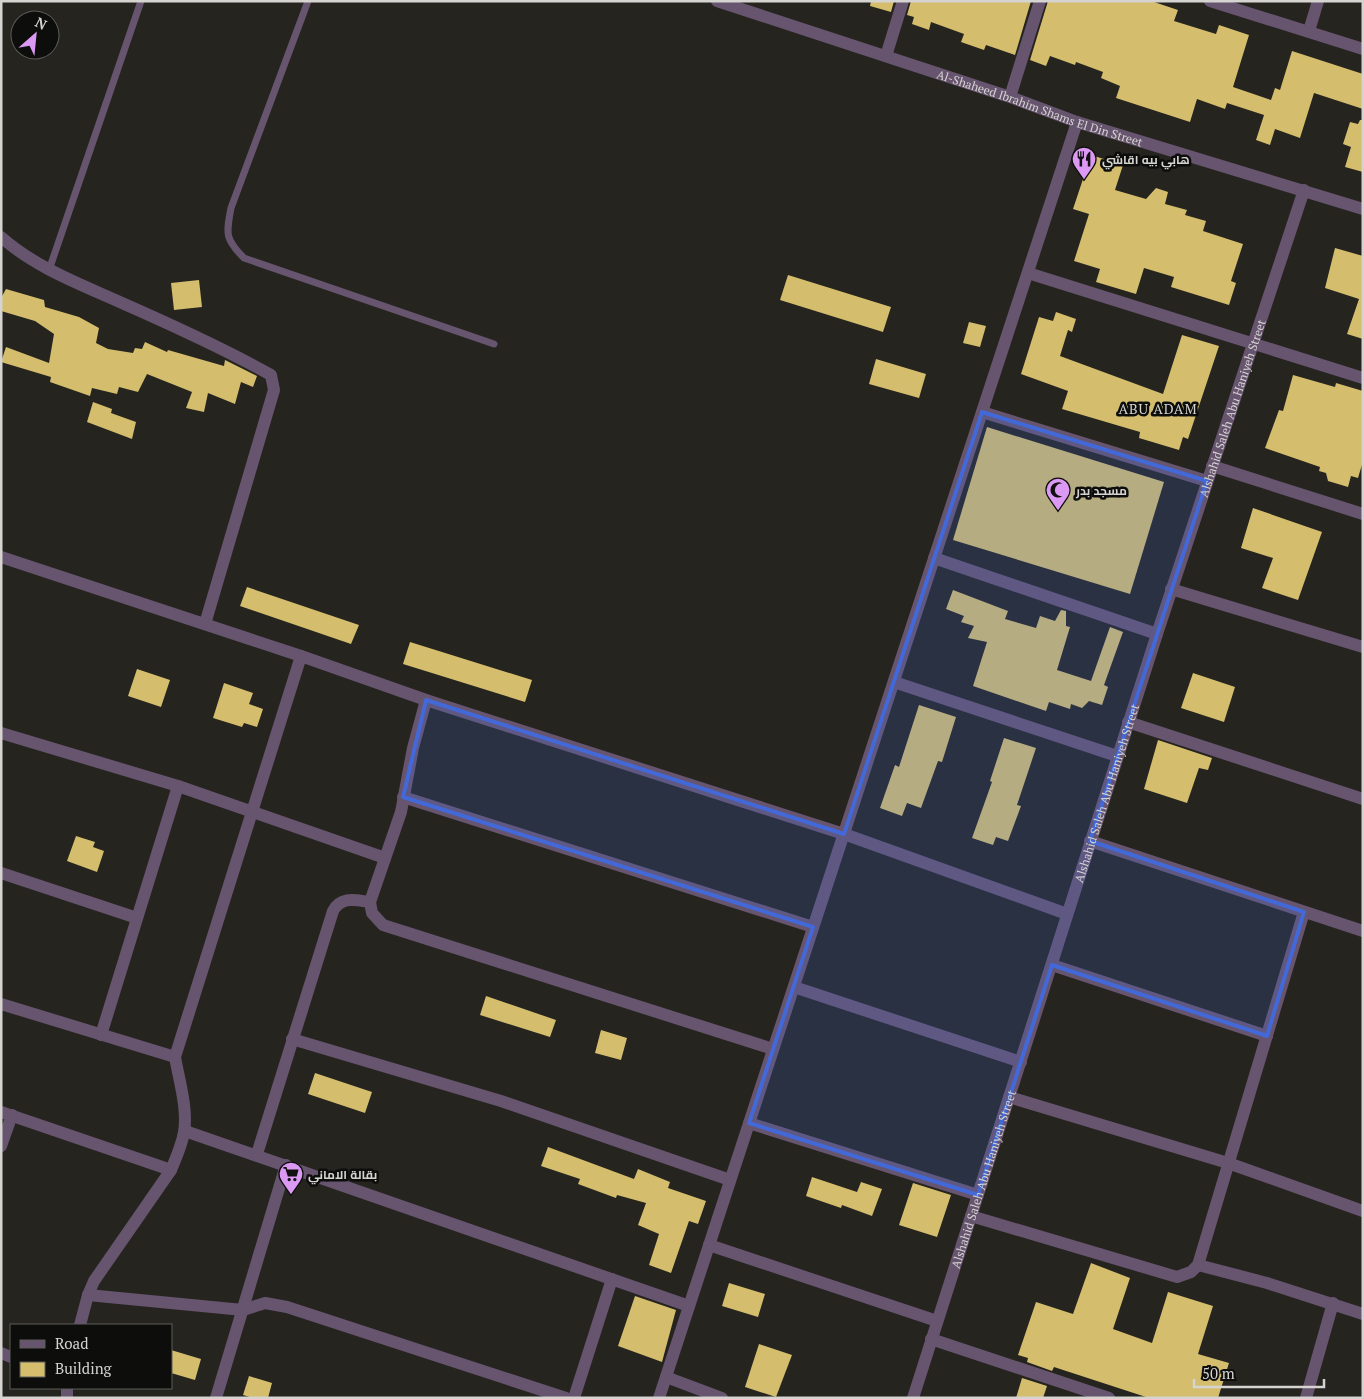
<svg xmlns="http://www.w3.org/2000/svg" width="1364" height="1399" font-family="'PT Serif',Cairo,serif">
<rect width="100%" height="100%" fill="#25241f"/>
<!-- building -->
<g fill="#d4bd6c">
<path d="M 871,1 L 894,1 L 891,12 L 870,6 Z"/>
<path d="M 911,1 L 1031,1 L 1015,55 L 986,45 L 984,50 L 961,42 L 964,34 L 931,22 L 929,30 L 912,24 L 914,17 L 907,15 Z"/>
<path d="M 1048,1 L 1151,1 L 1178,10 L 1174,21 L 1216,34 L 1219,25 L 1249,35 L 1233,87 L 1271,100 L 1275,88 L 1280,90 L 1292,51 L 1363,74 L 1363,109 L 1314,93 L 1300,138 L 1275,129 L 1270,145 L 1256,140 L 1264,115 L 1227,103 L 1225,109 L 1197,99 L 1190,122 L 1116,98 L 1120,86 L 1101,78 L 1103,72 L 1076,62 L 1075,65 L 1050,56 L 1046,66 L 1030,60 Z"/>
<path d="M 1360,120 L 1363,120 L 1363,172 L 1345,167 L 1351,147 L 1343,144 L 1350,122 L 1358,124 Z"/>
<path d="M 1091,155 L 1123,165 L 1115,190 L 1146,199 L 1156,188 L 1168,192 L 1165,204 L 1187,210 L 1185,215 L 1206,221 L 1203,231 L 1243,244 L 1231,281 L 1236,283 L 1229,305 L 1171,287 L 1174,277 L 1144,268 L 1136,294 L 1096,282 L 1100,269 L 1074,261 L 1089,214 L 1073,209 Z"/>
<path d="M 1335,248 L 1363,256 L 1363,339 L 1347,334 L 1359,299 L 1325,288 Z"/>
<path d="M 788,275 L 891,307 L 883,332 L 780,300 Z"/>
<path d="M 199,280 L 202,307 L 174,310 L 171,283 Z"/>
<path d="M 6,289 L 44,300 L 45,307 L 79,317 L 99,328 L 96,343 L 108,349 L 133,353 L 135,348 L 142,349 L 145,342 L 167,352 L 168,350 L 224,366 L 225,360 L 257,376 L 253,387 L 241,382 L 235,404 L 208,393 L 204,412 L 186,408 L 192,392 L 147,374 L 138,392 L 119,387 L 117,394 L 92,388 L 90,396 L 50,382 L 51,377 L 1,362 L 6,347 L 49,363 L 54,334 L 35,321 L 1,311 L 1,298 Z"/>
<path d="M 1056,312 L 1076,319 L 1072,332 L 1068,330 L 1060,356 L 1163,394 L 1182,335 L 1219,346 L 1188,439 L 1183,437 L 1179,450 L 1139,438 L 1140,432 L 1062,409 L 1068,391 L 1021,374 L 1039,317 L 1053,321 Z"/>
<path d="M 969,322 L 986,326 L 980,347 L 963,343 Z"/>
<path d="M 876,359 L 926,374 L 919,398 L 869,384 Z"/>
<path d="M 1293,375 L 1335,387 L 1336,383 L 1363,391 L 1363,461 L 1358,478 L 1351,476 L 1348,487 L 1328,481 L 1326,473 L 1319,471 L 1320,467 L 1265,448 L 1279,410 L 1283,411 Z"/>
<path d="M 93,402 L 112,409 L 111,413 L 136,422 L 132,439 L 87,422 Z"/>
<path d="M 987,427 L 1164,482 L 1130,594 L 953,540 Z"/>
<path d="M 1253,508 L 1322,532 L 1298,600 L 1262,588 L 1273,558 L 1241,548 Z"/>
<path d="M 247,587 L 359,625 L 351,644 L 240,606 Z"/>
<path d="M 953,590 L 1008,611 L 1005,619 L 1036,628 L 1040,616 L 1055,621 L 1061,610 L 1066,611 L 1066,626 L 1070,627 L 1057,670 L 1091,681 L 1110,627 L 1123,632 L 1104,685 L 1108,687 L 1102,705 L 1089,701 L 1082,708 L 1071,704 L 1070,709 L 1049,702 L 1046,711 L 973,686 L 987,642 L 968,638 L 974,626 L 961,622 L 964,616 L 946,609 Z"/>
<path d="M 410,642 L 532,680 L 525,702 L 403,664 Z"/>
<path d="M 137,669 L 170,680 L 161,707 L 128,696 Z"/>
<path d="M 1193,673 L 1235,687 L 1224,722 L 1181,708 Z"/>
<path d="M 224,683 L 253,693 L 249,704 L 263,709 L 257,727 L 244,723 L 242,727 L 213,718 Z"/>
<path d="M 919,705 L 956,717 L 942,762 L 938,761 L 921,808 L 907,803 L 902,816 L 880,808 L 895,765 L 899,767 Z"/>
<path d="M 1004,738 L 1036,748 L 1017,805 L 1021,806 L 1008,841 L 996,837 L 993,845 L 972,838 L 992,782 L 990,781 Z"/>
<path d="M 1158,740 L 1212,758 L 1208,770 L 1199,768 L 1187,803 L 1144,789 Z"/>
<path d="M 76,836 L 95,842 L 93,847 L 104,851 L 97,872 L 67,861 Z"/>
<path d="M 486,996 L 556,1020 L 550,1037 L 480,1015 Z"/>
<path d="M 601,1030 L 627,1038 L 621,1060 L 595,1053 Z"/>
<path d="M 315,1073 L 372,1092 L 365,1113 L 308,1094 Z"/>
<path d="M 548,1147 L 634,1179 L 638,1169 L 670,1182 L 668,1188 L 706,1201 L 698,1224 L 689,1221 L 671,1273 L 649,1265 L 659,1234 L 638,1225 L 646,1203 L 617,1195 L 616,1198 L 578,1184 L 580,1179 L 541,1166 Z"/>
<path d="M 812,1177 L 857,1192 L 861,1182 L 882,1189 L 872,1216 L 842,1205 L 841,1208 L 806,1196 Z"/>
<path d="M 913,1183 L 951,1195 L 937,1237 L 899,1225 Z"/>
<path d="M 1091,1263 L 1130,1278 L 1113,1329 L 1152,1343 L 1168,1292 L 1213,1306 L 1198,1354 L 1229,1363 L 1218,1398 L 1149,1398 L 1057,1368 L 1054,1367 L 1052,1371 L 1027,1362 L 1028,1358 L 1018,1355 L 1036,1302 L 1073,1314 Z"/>
<path d="M 729,1283 L 765,1294 L 758,1317 L 722,1306 Z"/>
<path d="M 635,1296 L 676,1310 L 662,1362 L 618,1346 Z"/>
<path d="M 759,1344 L 792,1355 L 776,1397 L 745,1387 Z"/>
<path d="M 171,1350 L 201,1359 L 195,1380 L 171,1373 Z"/>
<path d="M 249,1376 L 272,1383 L 268,1398 L 253,1398 L 243,1395 Z"/>
<path d="M 1022,1378 L 1047,1386 L 1043,1398 L 1016,1398 Z"/>
</g>
<g fill="none" stroke-linecap="round" stroke-linejoin="round">
<!-- service -->
<g stroke="#67546e" stroke-width="7">
<path d="M 308,1 L 231,208 C 226,234 225,239 244,258 L 494,344"/>
<path d="M 49,270 L 141,1"/>
</g>
<!-- minor -->
<g stroke="#67546e" stroke-width="12">
<path id="s1" d="M 717,1 L 1010,97 L 1077,122 L 1363,209"/>
<path d="M 1210,1 L 1363,49"/>
<path d="M 1309,31 L 1318,1"/>
<path d="M 886,56 L 903,1"/>
<path d="M 1010,97 L 1040,1"/>
<path d="M 1,237 C 36,268 80,284 122,303 C 172,325 223,348 271,375 L 274,390 L 205,624"/>
<path d="M 1028,273 L 1363,378"/>
<path d="M 982,412 L 1207,481"/>
<path d="M 1212,466 L 1363,514"/>
<path d="M 1,557 L 301,656 L 426,700 L 844,834 L 1067,914"/>
<path d="M 934,558 L 1157,634"/>
<path d="M 1171,589 L 1363,647"/>
<path d="M 894,682 L 1117,756"/>
<path d="M 426,700 L 413,748 L 401,812 L 370,902 L 372,913 L 383,925 L 773,1049"/>
<path d="M 1128,722 L 1363,799"/>
<path d="M 1,733 L 178,786 L 385,858"/>
<path d="M 403,797 L 813,927"/>
<path d="M 1090,841 L 1363,931"/>
<path d="M 1,873 L 137,918"/>
<path d="M 1052,965 L 1267,1036"/>
<path d="M 794,987 L 1021,1062"/>
<path d="M 1,1004 L 175,1057"/>
<path d="M 101,1035 L 178,786"/>
<path d="M 292,1039 L 501,1101 L 730,1180"/>
<path d="M 1009,1097 L 1228,1163 L 1363,1211"/>
<path d="M 1,1112 L 171,1170"/>
<path d="M 749,1123 L 978,1195"/>
<path d="M 185,1131 L 689,1306"/>
<path d="M 1,1146 L 12,1115"/>
<path d="M 257,1154 L 333,911 C 341,896 355,900 370,902"/>
<path d="M 971,1216 L 1177,1277 L 1191,1272 L 1198,1265 L 1304,912"/>
<path d="M 709,1245 L 937,1321"/>
<path d="M 1198,1265 L 1267,1283 L 1363,1314"/>
<path d="M 88,1295 L 243,1310 L 265,1303 L 287,1307 L 566,1398"/>
<path d="M 80,1325 L 88,1295 L 94,1281 L 171,1170 C 176,1158 182,1145 184,1132 C 188,1109 179,1080 175,1057 L 301,656"/>
<path d="M 931,1339 L 1109,1398"/>
<path d="M 1,1353 L 11,1357"/>
<path d="M 666,1377 L 722,1398"/>
<path d="M 67,1398 L 67,1388"/>
<path d="M 216,1398 L 286,1165"/>
<path d="M 574,1398 L 612,1279"/>
<path d="M 659,1398 L 1077,122"/>
<path id="s2" d="M 913,1398 L 1157,634 L 1304,190"/>
<path d="M 1306,1398 L 1333,1303"/>
</g>
</g>
<!-- marked area -->
<path fill="#4269d7" fill-opacity="0.2" stroke="#4269d7" stroke-width="4" stroke-linejoin="round" d="M 982,412 L 1207,481 L 1090,841 L 1304,912 L 1267,1036 L 1052,965 L 978,1195 L 749,1123 L 813,927 L 403,797 L 426,700 L 844,834 Z"/>
<!-- icons -->
<defs>
<symbol id="restaurant-pin" viewBox="-11 -11 22 30"><path d="M0 17L-7.5 6A9.5 9.5 0 1 1 7.5 6Z" fill="#dc99f4" stroke="#0d0d0b"/><path d="M-5-6h1v4h1v-4h1v4h1v-4h1v5L-1.5 .5V6h-2V.5L-5-1ZM5-6V6H3V1.5H1.5Q1.5-4 5-6Z" fill="#111"/></symbol>
<symbol id="mosque-pin" viewBox="-11 -11 22 30"><path d="M0 17L-7.5 6A9.5 9.5 0 1 1 7.5 6Z" fill="#dc99f4" stroke="#0d0d0b"/><path d="M3.5-4.9A6 6 0 1 0 3.5 4.9A5 5 0 1 1 3.5-4.9Z" fill="#111"/></symbol>
<symbol id="supermarket-pin" viewBox="-11 -11 22 30"><path d="M0 17L-7.5 6A9.5 9.5 0 1 1 7.5 6Z" fill="#dc99f4" stroke="#0d0d0b"/><path d="M-6-5.5h2.5l.6 2H6L4.5 2H-2.5L-4.4-4H-6ZM-1.5 3.2a1.3 1.3 0 1 0 .1 0ZM3 3.2a1.3 1.3 0 1 0 .1 0Z" fill="#111"/></symbol>
</defs>
<g fill-rule="evenodd">
<use href="#restaurant-pin" x="1070" y="145" width="28" height="38"/>
<use href="#mosque-pin" x="1044" y="476" width="28" height="38"/>
<use href="#supermarket-pin" x="277" y="1160" width="28" height="38"/>
</g>
<g text-anchor="middle" dominant-baseline="central" stroke-width="5" stroke-linejoin="round" paint-order="stroke">
<!-- street labels -->
<g font-size="12" fill="#d5d4d1" stroke="#0d0d0b">
<text stroke="none"><textPath href="#s1" startOffset="340">Al-Shaheed Ibrahim Shams El Din Street</textPath></text>
<text stroke="none"><textPath href="#s2" startOffset="1040">Alshahid Saleh Abu Haniyeh Street</textPath></text>
<text stroke="none"><textPath href="#s2" startOffset="635">Alshahid Saleh Abu Haniyeh Street</textPath></text>
<text stroke="none"><textPath href="#s2" startOffset="230">Alshahid Saleh Abu Haniyeh Street</textPath></text>
</g>
<!-- poi labels -->
<g font-size="12" font-weight="bold" fill="#d5d4d1" stroke="#0d0d0b" text-anchor="start">
<text x="1102" y="159">هابي بيه اقاشي</text>
<text x="1076" y="490">مسجد بدر</text>
<text x="308" y="1174">بقالة الاماني</text>
</g>
<!-- neighbourhood labels -->
<g font-size="14" letter-spacing="1" fill="#d5d4d1" stroke="#0d0d0b">
<text x="1158" y="408">ABU ADAM</text>
</g>
</g>
<!-- border -->
<rect width="1364" height="1399" fill="none" stroke="#d5d4d1" stroke-width="5"/>
<!-- legend -->
<rect x="10" y="1324" width="162" height="65" fill="#0d0d0b" stroke="#5d5d5a"/>
<rect x="20" y="1340" width="25" height="8" fill="#67546e" stroke="#5d5d5a"/>
<text x="55" y="1349" font-size="15" fill="#d5d4d1">Road</text>
<rect x="20" y="1362" width="25" height="15" fill="#d4bd6c" stroke="#5d5d5a"/>
<text x="55" y="1374" font-size="15" fill="#d5d4d1">Building</text>
<!-- north arrow -->
<g transform="translate(35 35) rotate(27)"><circle r="24" fill="#0d0d0b" stroke="#5d5d5a"/>
<path d="M0-4L9 19L0 12L-9 19Z" fill="#dc99f4"/>
<text y="-8" font-size="14" font-weight="bold" text-anchor="middle" fill="#d5d4d1">N</text>
</g>
<!-- scale -->
<path d="M1194 1379v8h130v-8" fill="none" stroke="#d5d4d1" stroke-width="2.5"/>
<text x="1202" y="1379" font-size="15" fill="#d5d4d1" stroke="#0d0d0b" stroke-width="4" paint-order="stroke">50 m</text>
</svg>
